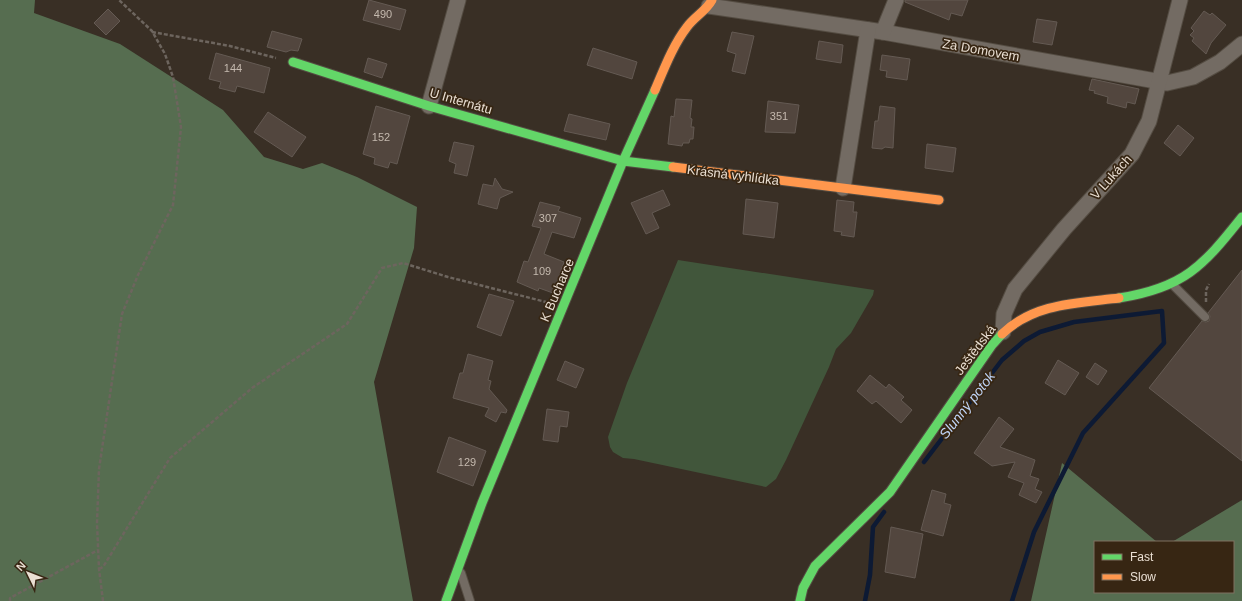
<svg xmlns="http://www.w3.org/2000/svg" width="1242" height="601" font-family="Helvetica,sans-serif">
<rect width="100%" height="100%" fill="#392f25"/>
<!-- green -->
<path fill="#41563b" d="M 678,260 L 874,290 L 873,295 L 851,333 L 836,349 L 829,367 L 786,460 L 776,479 L 766,487 L 634,459 L 623,458 L 613,452 L 610,447 L 608,437 L 627,383 Z"/>
<!-- forest -->
<g fill="#566d50">
<path d="M 0,0 L 35,0 L 34,13 L 120,44 L 223,110 L 264,157 L 303,169 L 322,163 L 357,177 L 417,207 L 414,248 L 374,382 L 413,601 L 0,601 Z"/>
<path d="M 1062,463 L 1157,542 L 1095,542 L 1095,592 L 1233,592 L 1233,542 L 1172,542 L 1242,500 L 1242,601 L 1031,601 Z"/>
</g>
<g fill="none" stroke-linecap="round" stroke-linejoin="round">
<!-- stream -->
<g stroke="#0d1a34" stroke-width="4.5">
<path d="M 924,462 L 1002,360 L 1024,341 L 1040,332 L 1074,322 L 1162,311 L 1164,343 L 1083,433 L 1034,532 L 1012,601"/>
<path d="M 865,601 L 870,575 L 873,527 L 884,512"/>
</g>
</g>
<!-- building -->
<g fill="#52463e" stroke="#645a53">
<path d="M 369,0 L 406,10 L 400,30 L 363,20 Z"/>
<path d="M 905,0 L 968,0 L 962,16 L 951,13 L 949,20 L 905,2 Z"/>
<path d="M 108,9 L 120,21 L 106,35 L 94,23 Z"/>
<path d="M 1204,11 L 1210,15 L 1212,13 L 1226,25 L 1211,43 L 1206,54 L 1192,41 L 1194,38 L 1190,35 L 1194,31 L 1191,28 Z"/>
<path d="M 1037,19 L 1057,22 L 1052,45 L 1033,42 Z"/>
<path d="M 272,31 L 302,39 L 298,51 L 291,50 L 286,52 L 267,47 Z"/>
<path d="M 732,32 L 754,36 L 745,74 L 732,71 L 736,54 L 727,51 Z"/>
<path d="M 819,41 L 843,45 L 841,63 L 816,59 Z"/>
<path d="M 593,48 L 637,62 L 632,79 L 587,65 Z"/>
<path d="M 216,53 L 270,68 L 264,93 L 237,86 L 235,92 L 219,88 L 221,82 L 209,79 Z"/>
<path d="M 882,55 L 910,59 L 907,80 L 886,77 L 887,71 L 880,70 Z"/>
<path d="M 368,58 L 387,64 L 382,78 L 364,72 Z"/>
<path d="M 1092,79 L 1139,89 L 1135,104 L 1127,102 L 1126,108 L 1107,103 L 1108,97 L 1094,93 L 1095,91 L 1089,90 Z"/>
<path d="M 676,99 L 692,100 L 690,118 L 692,119 L 691,127 L 694,127 L 693,139 L 690,139 L 689,143 L 683,143 L 682,146 L 668,144 L 671,116 L 674,117 Z"/>
<path d="M 768,101 L 799,105 L 795,133 L 765,132 Z"/>
<path d="M 376,106 L 410,116 L 397,164 L 390,162 L 388,168 L 374,164 L 375,158 L 363,154 Z"/>
<path d="M 880,106 L 895,108 L 893,148 L 885,147 L 882,149 L 872,148 L 875,121 L 878,121 Z"/>
<path d="M 268,112 L 306,137 L 292,157 L 254,132 Z"/>
<path d="M 569,114 L 610,124 L 606,140 L 564,131 Z"/>
<path d="M 1178,125 L 1194,138 L 1180,156 L 1164,143 Z"/>
<path d="M 454,142 L 474,146 L 467,176 L 454,173 L 456,164 L 449,161 Z"/>
<path d="M 927,144 L 956,148 L 953,172 L 925,168 Z"/>
<path d="M 495,178 L 502,189 L 513,192 L 500,198 L 497,209 L 478,204 L 483,184 L 493,186 Z"/>
<path d="M 663,190 L 670,205 L 652,213 L 659,228 L 646,234 L 631,203 Z"/>
<path d="M 746,199 L 778,203 L 774,238 L 743,234 Z"/>
<path d="M 837,200 L 854,202 L 853,212 L 857,212 L 854,237 L 841,235 L 842,232 L 834,231 Z"/>
<path d="M 540,202 L 560,207 L 558,211 L 581,218 L 574,238 L 552,232 L 544,254 L 564,262 L 553,293 L 539,288 L 538,291 L 517,282 L 524,261 L 528,262 L 541,228 L 532,226 Z"/>
<path d="M 1242,270 L 1242,461 L 1149,388 L 1202,321 L 1206,322 L 1209,321 L 1210,316 L 1208,313 Z"/>
<path d="M 489,294 L 514,301 L 501,336 L 477,327 Z"/>
<path d="M 468,354 L 493,361 L 488,380 L 491,381 L 489,389 L 507,410 L 506,413 L 501,412 L 496,422 L 485,416 L 489,408 L 453,398 L 460,373 L 463,373 Z"/>
<path d="M 1058,360 L 1079,373 L 1065,395 L 1045,383 Z"/>
<path d="M 565,361 L 584,369 L 576,388 L 557,380 Z"/>
<path d="M 1095,363 L 1107,371 L 1098,385 L 1086,377 Z"/>
<path d="M 870,375 L 886,388 L 889,384 L 904,397 L 901,400 L 912,410 L 901,423 L 876,401 L 872,404 L 857,391 Z"/>
<path d="M 547,409 L 569,412 L 567,427 L 560,426 L 558,442 L 543,440 Z"/>
<path d="M 999,417 L 1014,429 L 1000,447 L 1035,460 L 1030,476 L 1039,479 L 1035,489 L 1042,492 L 1036,503 L 1019,495 L 1024,483 L 1008,477 L 1015,462 L 992,466 L 974,453 Z"/>
<path d="M 449,437 L 486,451 L 473,486 L 437,472 Z"/>
<path d="M 932,490 L 946,494 L 944,503 L 951,505 L 943,536 L 921,530 Z"/>
<path d="M 891,527 L 923,534 L 915,578 L 885,572 Z"/>
</g>
<g fill="none" stroke-linecap="round" stroke-linejoin="round">
<defs>
<g id="lane">
<path d="M 1173,285 L 1205,317"/>
<path d="M 461,573 L 470,601"/>
</g>
<g id="street">
<path d="M 709,6 L 883,32 L 1167,83 L 1193,77 L 1220,62 L 1242,44"/>
<path d="M 883,32 L 896,0"/>
<path d="M 429,106 L 458,0"/>
<path d="M 843,188 L 868,30"/>
<path d="M 1003,332 L 1004,314 L 1015,289 L 1064,229 L 1132,154 L 1149,121 L 1180,0"/>
</g>
<g id="fast">
<path d="M 293,62 L 429,106 L 623,161 L 673,167"/>
<path d="M 1119,298 C 1184,288 1203,266 1242,217"/>
<path d="M 446,601 L 482,503 L 623,161 L 655,90"/>
<path d="M 800,601 L 803,588 L 815,566 L 890,492 L 992,345 L 1002,334"/>
</g>
<g id="slow">
<path d="M 655,90 C 664,69 673,45 687,27 C 694,17 706,11 712,0"/>
<path d="M 673,167 L 939,200"/>
<path d="M 1002,334 C 1034,303 1078,303 1119,298"/>
</g>
</defs>
<!-- lane casing -->
<use href="#lane" stroke="#544c42" stroke-width="10"/>
<!-- street casing -->
<use href="#street" stroke="#544c42" stroke-width="17"/>
<!-- fast casing -->
<use href="#fast" stroke="#544c42" stroke-width="11"/>
<!-- slow casing -->
<use href="#slow" stroke="#544c42" stroke-width="11"/>
<!-- path -->
<g stroke="#6d655e" stroke-width="2.5" stroke-dasharray="4 2" stroke-linecap="butt">
<path d="M 152,32 L 230,46 L 276,58"/>
<path d="M 1206,302 L 1206,290 L 1209,284"/>
<path d="M 99,569 L 103,567 L 170,458 L 252,388 L 347,324 L 382,268 L 403,263 L 448,277 L 546,302"/>
<path d="M 10,601 L 10,598 L 98,550"/>
<path d="M 103,601 L 99,569 L 97,523 L 99,469 L 122,314 L 138,275 L 173,205 L 181,127 L 173,77 L 165,54 L 152,31 L 119,0"/>
</g>
<!-- lane -->
<use href="#lane" stroke="#736b63" stroke-width="8"/>
<!-- street -->
<use href="#street" stroke="#736b63" stroke-width="15"/>
<!-- fast -->
<use href="#fast" stroke="#63d668" stroke-width="9"/>
<!-- slow -->
<use href="#slow" stroke="#ff974d" stroke-width="9"/>
</g>
<g text-anchor="middle" dominant-baseline="central" stroke-width="3.5" stroke-linejoin="round" paint-order="stroke">
<!-- number labels -->
<g font-size="11" fill="#c4b9ae">
<text x="383" y="14">490</text>
<text x="233" y="68">144</text>
<text x="779" y="116">351</text>
<text x="381" y="137">152</text>
<text x="548" y="218">307</text>
<text x="542" y="271">109</text>
<text x="467" y="462">129</text>
</g>
<!-- street labels -->
<g font-size="13" fill="#eadfd3" stroke="#372613">
<text transform="translate(981 50) rotate(10)">Za Domovem</text>
<text transform="translate(461 101) rotate(16)">U Internátu</text>
<text transform="translate(733 175) rotate(7)">Krásná vyhlídka</text>
<text transform="translate(1111 177) rotate(-48)">V Lukách</text>
<text transform="translate(557 290) rotate(-67)">K Bucharce</text>
<text transform="translate(975 350) rotate(-53)">Ještědská</text>
</g>
<!-- water labels -->
<g font-size="14" font-style="italic" fill="#bfd4f7" stroke="#372613">
<text transform="translate(967 405) rotate(-52)">Slunný potok</text>
</g>
</g>
<!-- legend -->
<rect x="1094" y="541" width="140" height="52" fill="#372613" stroke="#7f7060"/>
<rect x="1102" y="554" width="20" height="6" fill="#63d668" stroke="#7f7060"/>
<text x="1130" y="561" font-size="12" fill="#eadfd3">Fast</text>
<rect x="1102" y="574" width="20" height="6" fill="#ff974d" stroke="#7f7060"/>
<text x="1130" y="581" font-size="12" fill="#eadfd3">Slow</text>
<!-- north arrow -->
<g transform="translate(28 573) rotate(313)" stroke="#372613" stroke-width="3" paint-order="stroke">
<path d="M0-3L7 15L0 10L-7 15Z" fill="#eadfd3"/>
<text y="-6" font-size="11" font-weight="bold" text-anchor="middle" fill="#eadfd3">N</text>
</g>
</svg>
